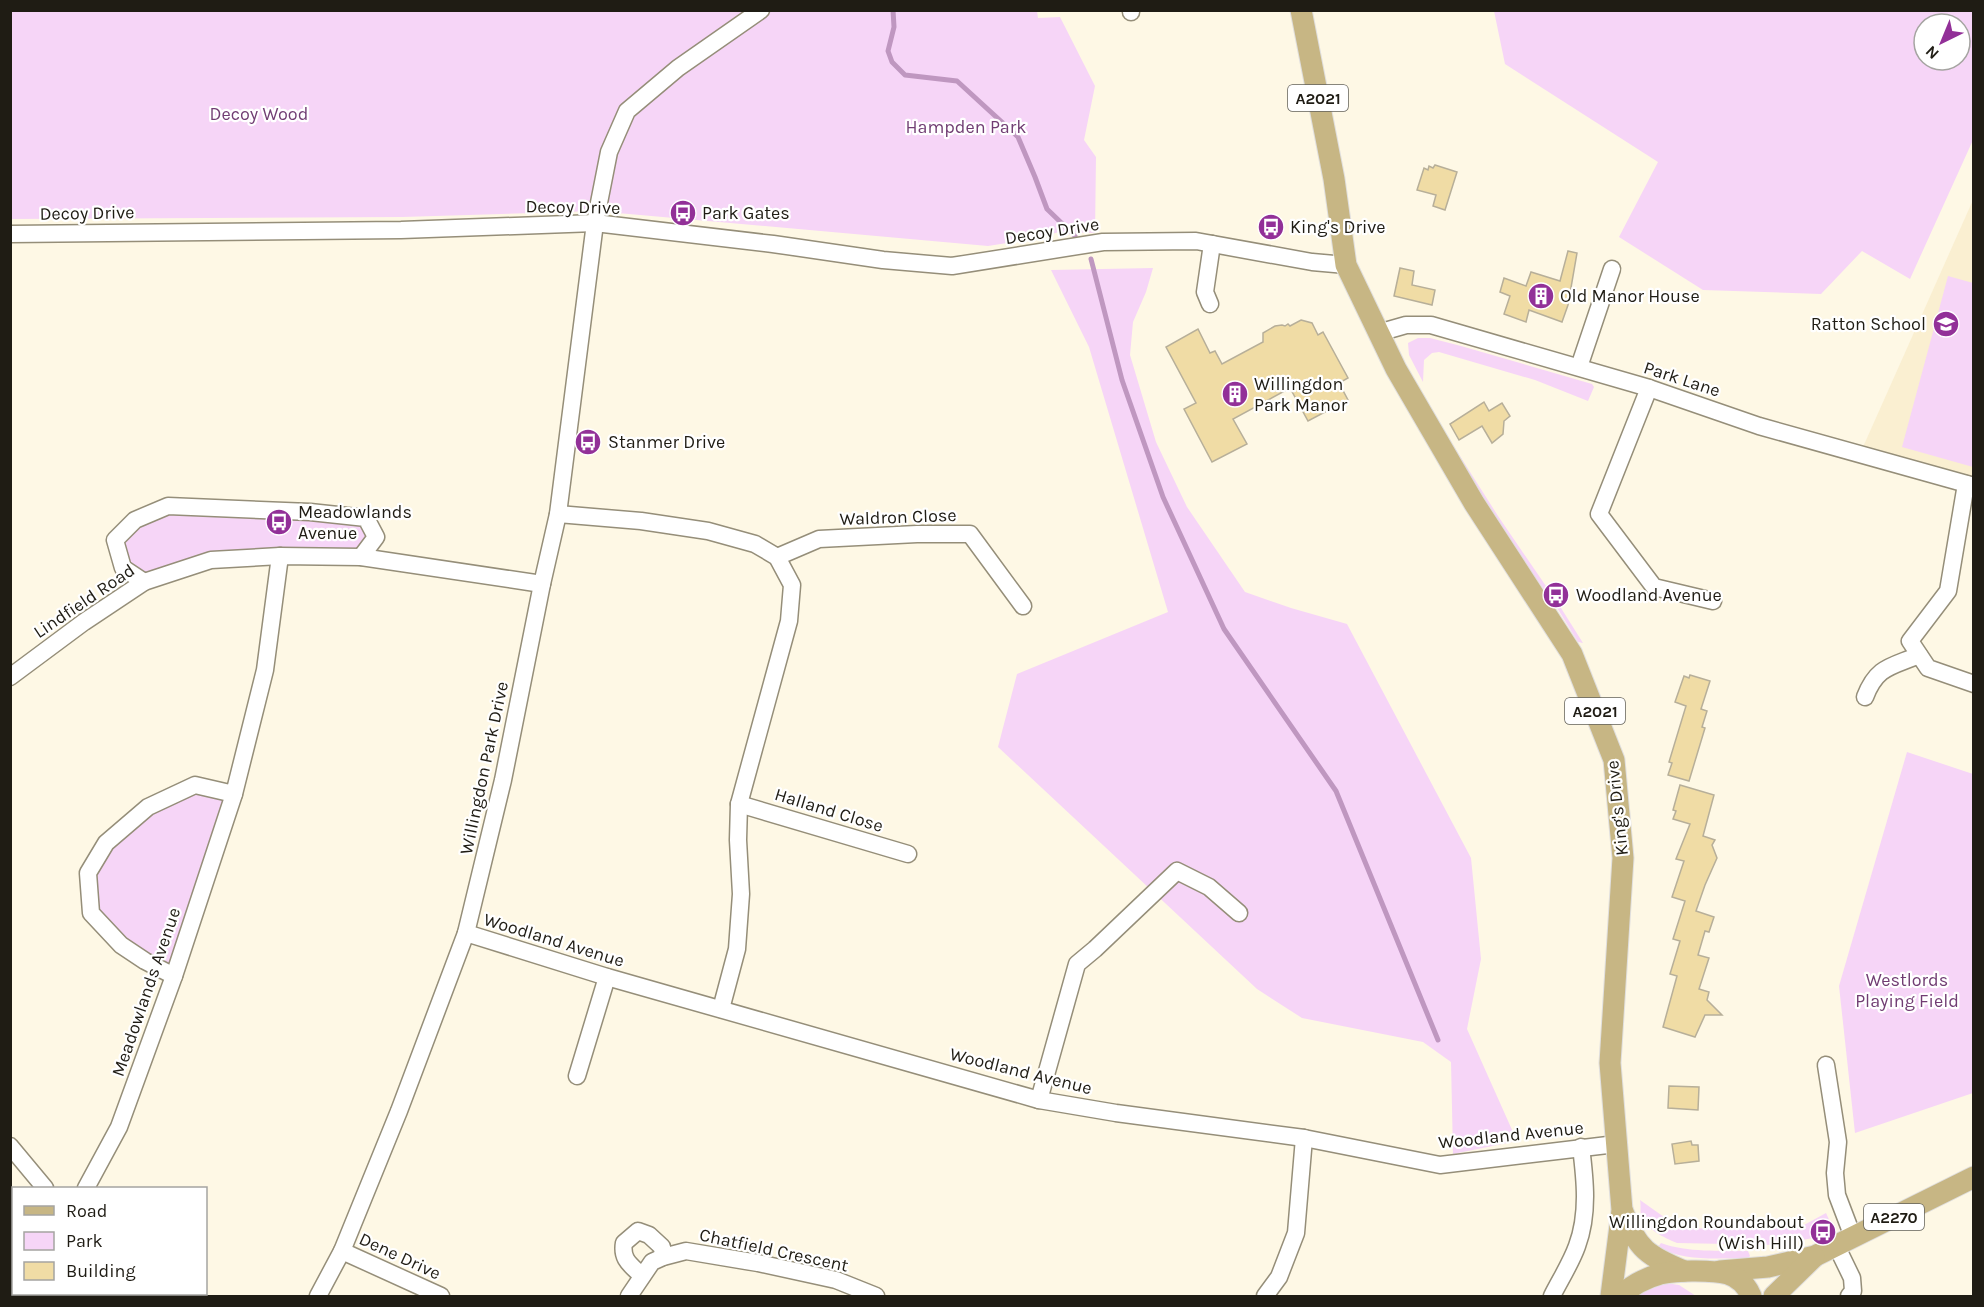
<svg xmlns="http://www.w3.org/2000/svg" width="1984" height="1307" font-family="Karla,sans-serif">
<rect width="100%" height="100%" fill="#fef8e5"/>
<!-- built -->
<path fill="#faefd1" d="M 1973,200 L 1973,477 L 1863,447 Z"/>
<!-- green -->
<g fill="#f6d5f7" fill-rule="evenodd">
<path d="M 10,11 L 1037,11 L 1038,18 L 1060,17 L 1095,86 L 1084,140 L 1096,157 L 1095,233 L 1059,232 L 1033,239 L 988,246 L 595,211 L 402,217 L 11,219 Z"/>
<path d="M 1494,11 L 1973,11 L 1973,140 L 1910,279 L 1862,251 L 1821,294 L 1703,290 L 1619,237 L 1658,162 L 1505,64 ZM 1924,24 L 1960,24 L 1960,60 L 1924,60 Z"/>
<path d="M 1153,268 L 1146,292 L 1133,322 L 1130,355 L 1156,442 L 1187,507 L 1245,592 L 1291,608 L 1347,624 L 1471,858 L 1481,959 L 1467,1029 L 1517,1141 L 1453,1154 L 1451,1062 L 1423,1042 L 1302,1018 L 1257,989 L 998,747 L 1017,674 L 1168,612 L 1089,347 L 1051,270 Z"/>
<path d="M 1948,276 L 1973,283 L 1973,467 L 1902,447 Z"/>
<path d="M 1418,338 L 1430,338 L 1461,346 L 1592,384 L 1594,387 L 1588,401 L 1535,380 L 1439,352 L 1432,353 L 1424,360 L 1423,382 L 1409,355 L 1408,343 Z"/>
<path d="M 1439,423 L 1498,516 L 1561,608 L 1583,643 L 1578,642 L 1559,611 L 1494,518 Z"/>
<path d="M 168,506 L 366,518 L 376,537 L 361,557 L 211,560 L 144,582 L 123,568 L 115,540 Z"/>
<path d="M 1907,752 L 1973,774 L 1973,1093 L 1855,1133 L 1839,986 Z"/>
<path d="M 195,785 L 234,794 L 174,976 L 91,913 L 88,873 L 106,843 Z"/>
<path d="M 1640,1200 L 1681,1229 L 1804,1225 L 1826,1213 L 1833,1228 L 1813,1238 L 1776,1245 L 1677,1243 C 1665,1238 1645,1229 1641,1215 C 1640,1211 1641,1204 1640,1200 Z"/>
<path d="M 1661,1243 C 1688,1253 1719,1250 1748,1251 L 1750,1256 L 1748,1258 C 1718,1258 1685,1262 1658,1247 Z"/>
<path d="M 1666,1283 L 1679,1285 L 1696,1296 L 1635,1296 L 1639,1292 Z"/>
</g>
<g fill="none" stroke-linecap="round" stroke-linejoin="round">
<!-- stream -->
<g stroke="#bf97c0" stroke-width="5">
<path d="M 893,10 L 894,27 L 888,51 L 892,62 L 905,75 L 957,81 L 1018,137 L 1035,177 L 1047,209 L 1075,236"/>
<path d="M 1091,259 L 1122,380 L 1163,497 L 1224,629 L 1336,791 L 1438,1040"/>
</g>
</g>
<!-- building -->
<g fill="#f0dca5" stroke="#b7af99" stroke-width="1.5">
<path d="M 1435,165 L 1457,172 L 1445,210 L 1433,206 L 1436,195 L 1417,190 L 1424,168 L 1428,170 L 1429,166 L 1433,168 Z"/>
<path d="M 1568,251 L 1577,253 L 1568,305 L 1562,322 L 1529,310 L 1526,322 L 1504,314 L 1510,296 L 1500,292 L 1504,278 L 1526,286 L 1531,272 L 1560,281 Z"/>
<path d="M 1400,268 L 1414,271 L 1412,285 L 1435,290 L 1432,305 L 1394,296 Z"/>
<path d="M 1301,320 L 1312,323 L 1318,335 L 1323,332 L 1348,378 L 1339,383 L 1348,400 L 1308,421 L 1290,388 L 1233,419 L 1247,444 L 1212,462 L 1184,409 L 1196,403 L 1166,347 L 1198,329 L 1210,353 L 1215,351 L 1222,364 L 1263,342 L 1263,333 L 1275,326 L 1282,325 L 1285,326 L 1288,324 L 1290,326 Z"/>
<path d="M 1484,402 L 1489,411 L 1502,403 L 1510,416 L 1504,421 L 1503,434 L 1492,443 L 1482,426 L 1459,440 L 1450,424 Z"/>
<path d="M 1690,675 L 1710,681 L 1701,709 L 1707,711 L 1702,727 L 1705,728 L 1689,781 L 1668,775 L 1672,763 L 1669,762 L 1686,706 L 1675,702 L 1684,676 L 1689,678 Z"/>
<path d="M 1680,785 L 1714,795 L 1703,836 L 1715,840 L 1712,845 L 1717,858 L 1705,885 L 1696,911 L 1714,917 L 1709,932 L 1705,931 L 1698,955 L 1709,958 L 1699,989 L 1709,992 L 1707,1000 L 1722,1015 L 1705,1015 L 1695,1037 L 1663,1027 L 1677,976 L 1670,974 L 1680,941 L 1673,939 L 1685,901 L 1672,897 L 1684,861 L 1676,859 L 1690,824 L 1673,819 L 1676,811 L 1673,810 Z"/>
<path d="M 1669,1086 L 1699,1087 L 1698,1110 L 1668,1108 Z"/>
<path d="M 1691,1141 L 1692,1145 L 1698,1145 L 1699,1161 L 1675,1164 L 1672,1144 Z"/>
</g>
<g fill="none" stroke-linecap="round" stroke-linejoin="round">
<defs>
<g id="minor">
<path d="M 1131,12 L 1131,10"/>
<path d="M 10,234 L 401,230 L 595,223 L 773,244 L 883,260 L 952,266 L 1103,242 L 1196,241 L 1312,262 L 1346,265"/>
<path d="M 1210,304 L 1205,292 L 1212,244"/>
<path d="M 1378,333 L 1406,325 L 1431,325 L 1649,388 L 1759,426 L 1974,486"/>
<path d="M 1579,367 L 1612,269"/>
<path d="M 1649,388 L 1599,514 L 1654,587 L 1713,601"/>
<path d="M 1966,484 L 1948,591 L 1910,641 L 1928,668 L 1974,684"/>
<path d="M 558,514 L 641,521 L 708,531 L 755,544 L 777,557 L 792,585 L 789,621 L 739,804 L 738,840 L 741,894 L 737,949 L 721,1009"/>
<path d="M 777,557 L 819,539 L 917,534 L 970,534 L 1023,606"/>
<path d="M 144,582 L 123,568 L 115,540 L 135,520 L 168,506 L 310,512 L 366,518 L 376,537 L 361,557"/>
<path d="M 10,677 L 84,622 L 144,582 L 211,560 L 280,556 L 361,557 L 542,584"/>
<path d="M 1865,697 C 1877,666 1891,667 1919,655"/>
<path d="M 739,804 L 908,854"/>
<path d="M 466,933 L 607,977 L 1039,1100 L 1116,1113 L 1304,1138 L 1440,1165 L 1616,1144"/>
<path d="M 174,976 L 145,961 L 121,945 L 91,913 L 88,873 L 106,843 L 148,807 L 195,785 L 234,794"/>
<path d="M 1826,1065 L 1838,1142 L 1835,1173 L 1837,1195 L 1853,1237"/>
<path d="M 577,1076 L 607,977"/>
<path d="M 1039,1100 L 1077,964 L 1095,949 L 1177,871 L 1209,887 L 1239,913"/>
<path d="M 10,1146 L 45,1188"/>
<path d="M 86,1188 L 119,1127 L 174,976 L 234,794 L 265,670 L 280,556"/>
<path d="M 1836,1245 L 1852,1278 L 1853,1291 L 1849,1296"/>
<path d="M 342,1251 L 441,1296"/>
<path d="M 642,1276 C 631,1265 621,1260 624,1243 L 638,1231 L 649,1235 L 662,1247 L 663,1257"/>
<path d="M 83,1294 L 89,1296"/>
<path d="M 31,1296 L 33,1294"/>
<path d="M 318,1296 L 342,1251 L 399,1111 L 466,933 L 503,780 L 542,584 L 558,514 L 595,223 L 609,152 L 627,111 L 678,68 L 761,10"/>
<path d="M 629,1296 L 652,1262 L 663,1257 L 686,1251 L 758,1263 L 836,1280 L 876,1296"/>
<path d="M 1265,1296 L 1279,1277 L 1296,1233 L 1304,1138"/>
<path d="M 1552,1296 C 1560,1280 1571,1263 1577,1246 C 1589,1214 1585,1179 1581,1147"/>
</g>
<g id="major">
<path d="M 1301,10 L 1334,179 L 1346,265 L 1396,369 L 1474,503 L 1572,654 L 1614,760 L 1623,858 L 1610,1063 L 1622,1210 L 1611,1296"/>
<path d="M 1623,1212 C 1637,1249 1648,1256 1684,1271"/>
<path d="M 1720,1271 L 1768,1267 L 1815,1256 L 1974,1177"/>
<path d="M 1620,1296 C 1631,1286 1645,1278 1660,1274 C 1670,1272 1682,1271 1692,1271 C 1717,1271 1740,1270 1751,1296"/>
<path d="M 1774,1296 L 1814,1257"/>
</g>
</defs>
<!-- minor casing -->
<use href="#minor" stroke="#958e79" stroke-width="19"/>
<!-- major casing -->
<use href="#major" stroke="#e0dfde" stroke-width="23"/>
<!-- minor -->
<use href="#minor" stroke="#fff" stroke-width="16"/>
<!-- major -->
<use href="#major" stroke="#c7b684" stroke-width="21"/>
</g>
<!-- icons -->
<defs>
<symbol id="bus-disc" viewBox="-11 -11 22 22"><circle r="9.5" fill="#923098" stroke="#fff"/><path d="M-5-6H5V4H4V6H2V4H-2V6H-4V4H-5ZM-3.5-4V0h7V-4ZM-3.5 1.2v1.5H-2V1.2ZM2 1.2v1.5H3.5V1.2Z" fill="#fff"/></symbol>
<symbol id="building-disc" viewBox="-11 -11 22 22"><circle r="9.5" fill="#923098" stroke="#fff"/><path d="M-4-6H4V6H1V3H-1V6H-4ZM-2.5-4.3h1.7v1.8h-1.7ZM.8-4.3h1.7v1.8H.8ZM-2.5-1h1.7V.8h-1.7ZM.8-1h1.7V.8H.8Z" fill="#fff"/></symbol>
<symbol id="school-disc" viewBox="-11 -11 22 22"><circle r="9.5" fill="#923098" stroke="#fff"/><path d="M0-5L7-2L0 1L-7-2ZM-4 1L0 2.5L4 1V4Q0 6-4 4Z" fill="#fff"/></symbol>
</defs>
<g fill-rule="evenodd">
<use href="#bus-disc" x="668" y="198" width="30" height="30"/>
<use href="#bus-disc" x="1256" y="212" width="30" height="30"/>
<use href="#building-disc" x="1526" y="281" width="30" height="30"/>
<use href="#school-disc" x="1931" y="309" width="30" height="30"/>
<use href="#building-disc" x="1220" y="379" width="30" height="30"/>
<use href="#bus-disc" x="573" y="427" width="30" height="30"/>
<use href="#bus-disc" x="264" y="507" width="30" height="30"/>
<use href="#bus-disc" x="1541" y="580" width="30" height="30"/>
<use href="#bus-disc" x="1808" y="1217" width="30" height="30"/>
</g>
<g text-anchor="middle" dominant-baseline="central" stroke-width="4.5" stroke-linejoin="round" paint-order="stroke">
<!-- shield labels -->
<g fill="#fff" stroke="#62605a" stroke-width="1.5">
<rect x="1288" y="85" width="60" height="26" rx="4.5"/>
<rect x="1565" y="698" width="60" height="26" rx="4.5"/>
<rect x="1864" y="1204" width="60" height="26" rx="4.5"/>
</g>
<g font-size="16" font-weight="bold" fill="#1f1c14">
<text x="1318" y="98">A2021</text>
<text x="1595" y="711">A2021</text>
<text x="1894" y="1217">A2270</text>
</g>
<!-- park labels -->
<g font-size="18" fill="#713d73" stroke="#fff">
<text x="259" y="114">Decoy Wood</text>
<text x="966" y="127">Hampden Park</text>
<text x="1907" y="980">Westlords<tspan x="1907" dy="21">Playing Field</tspan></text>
</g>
<!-- street labels -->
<g font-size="18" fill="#1f1c14" stroke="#fff">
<text transform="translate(573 207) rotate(1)">Decoy Drive</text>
<text transform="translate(87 213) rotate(-1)">Decoy Drive</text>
<text transform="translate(1052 231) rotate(-9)">Decoy Drive</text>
<text transform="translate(1682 379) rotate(18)">Park Lane</text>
<text transform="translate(898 517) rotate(-2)">Waldron Close</text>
<text transform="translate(84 601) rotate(-34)">Lindfield Road</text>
<text transform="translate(484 768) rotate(-78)">Willingdon Park Drive</text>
<text transform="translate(1617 808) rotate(-96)">King's Drive</text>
<text transform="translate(829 810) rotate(17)">Halland Close</text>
<text transform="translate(554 940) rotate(17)">Woodland Avenue</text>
<text transform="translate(146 992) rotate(-71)">Meadowlands Avenue</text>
<text transform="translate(1021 1071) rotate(14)">Woodland Avenue</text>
<text transform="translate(1511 1135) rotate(-6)">Woodland Avenue</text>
<text transform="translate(774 1250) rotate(12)">Chatfield Crescent</text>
<text transform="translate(400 1256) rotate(25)">Dene Drive</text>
</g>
<!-- poi labels -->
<g font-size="18" fill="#1f1c14" stroke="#fff" text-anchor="start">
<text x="702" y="213">Park Gates</text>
<text x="1290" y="227">King's Drive</text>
<text x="1560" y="296">Old Manor House</text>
<text x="1926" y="324" text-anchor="end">Ratton School</text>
<text x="1254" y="384">Willingdon<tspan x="1254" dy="21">Park Manor</tspan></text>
<text x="608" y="442">Stanmer Drive</text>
<text x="298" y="512">Meadowlands<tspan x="298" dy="21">Avenue</tspan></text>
<text x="1576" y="595">Woodland Avenue</text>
<text x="1804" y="1222" text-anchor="end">Willingdon Roundabout<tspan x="1804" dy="21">(Wish Hill)</tspan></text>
</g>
</g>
<!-- border -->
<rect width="1984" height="1307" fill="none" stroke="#1f1c14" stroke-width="24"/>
<!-- legend -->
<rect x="12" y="1187" width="195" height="108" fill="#ffffff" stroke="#a5a4a1" stroke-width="1.5"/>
<rect x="24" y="1206" width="30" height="9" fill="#c7b684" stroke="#a5a4a1" stroke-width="1.5"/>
<text x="66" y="1217" font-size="18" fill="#1f1c14">Road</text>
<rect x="24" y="1232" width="30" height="18" fill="#f6d5f7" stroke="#a5a4a1" stroke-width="1.5"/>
<text x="66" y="1247" font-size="18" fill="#1f1c14">Park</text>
<rect x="24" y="1262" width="30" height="18" fill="#f0dca5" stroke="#a5a4a1" stroke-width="1.5"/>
<text x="66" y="1277" font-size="18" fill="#1f1c14">Building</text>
<!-- north arrow -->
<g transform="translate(1942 42) rotate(223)"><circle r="28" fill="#ffffff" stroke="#a5a4a1" stroke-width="1.5"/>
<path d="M0-4.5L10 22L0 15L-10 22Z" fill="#923098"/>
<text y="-9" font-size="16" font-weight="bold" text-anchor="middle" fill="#1f1c14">N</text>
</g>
</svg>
